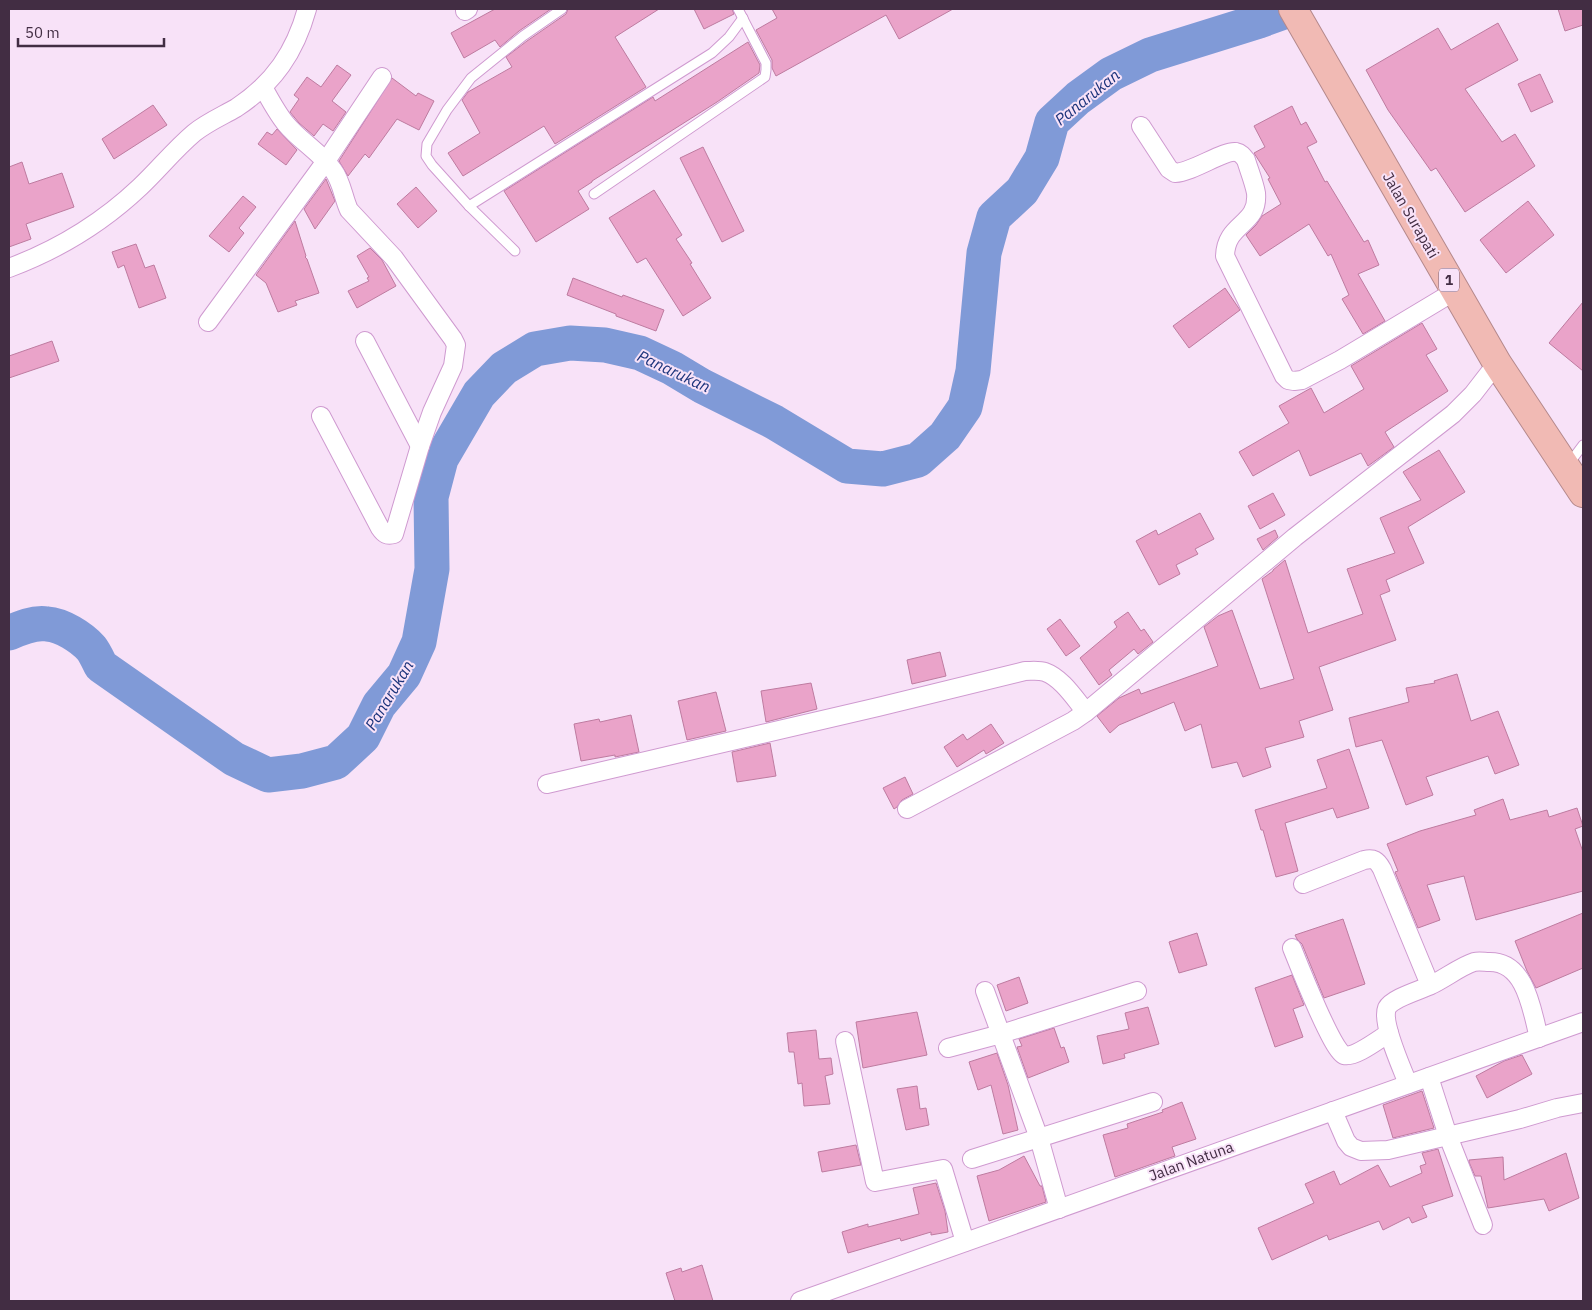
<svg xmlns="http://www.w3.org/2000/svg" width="1592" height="1310" font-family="'IBM Plex Sans',sans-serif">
<rect width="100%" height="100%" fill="#f8e2f8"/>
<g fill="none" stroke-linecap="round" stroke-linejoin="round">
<!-- river -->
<path stroke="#809ad7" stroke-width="35" d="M 9,633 C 20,628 34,622 47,624 C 62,625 81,637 91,648 C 95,653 98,660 101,666 L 234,759 L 268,775 L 302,771 L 336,762 L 363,737 L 379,705 L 404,675 L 419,642 L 432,569 L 431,497 L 441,459 L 479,394 L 504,368 L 535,349 L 570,343 L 605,345 L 640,353 L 672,368 L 702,386 L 774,422 L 847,466 L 883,469 L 918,460 L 945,436 L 965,407 L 973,371 L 984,253 L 994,217 L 1022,191 L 1042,158 L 1052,122 L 1078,98 L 1111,74 L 1150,55 L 1259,21 L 1292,9"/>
</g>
<!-- building -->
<g fill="#eaa3c9" stroke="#be7ba0">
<path d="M 495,9 L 551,9 L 519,31 L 500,47 L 495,40 L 464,58 L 451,33 Z"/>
<path d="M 568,9 L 659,9 L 615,37 L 646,87 L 555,144 L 544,126 L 463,176 L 448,153 L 480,133 L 462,100 L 468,92 L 512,67 L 506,57 L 527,41 L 566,14 Z"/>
<path d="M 694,9 L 732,9 L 734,14 L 704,29 Z"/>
<path d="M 772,9 L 953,9 L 899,39 L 886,15 L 776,76 L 772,68 L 772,60 L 756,30 L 777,18 Z"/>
<path d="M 1558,9 L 1583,9 L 1583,25 L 1565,31 Z"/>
<path d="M 1498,23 L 1518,60 L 1465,89 L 1502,142 L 1515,134 L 1535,166 L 1465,212 L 1436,168 L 1431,171 L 1388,110 L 1366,70 L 1438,28 L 1451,50 Z"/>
<path d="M 748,42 L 760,65 L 759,73 L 717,102 L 592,181 L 592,182 L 578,191 L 589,209 L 536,242 L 504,191 L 653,97 L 655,101 Z"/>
<path d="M 337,65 L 351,75 L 332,101 L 346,112 L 333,131 L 323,124 L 314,136 L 299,123 L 290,112 L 299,99 L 294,95 L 307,77 L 321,87 Z"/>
<path d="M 1540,74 L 1553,102 L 1531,112 L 1518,84 Z"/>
<path d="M 392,78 L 416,96 L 418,93 L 434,101 L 419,130 L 397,119 L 369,158 L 365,154 L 348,176 L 339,161 Z"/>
<path d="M 153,105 L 167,125 L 114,159 L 102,139 Z"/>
<path d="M 1292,106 L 1301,125 L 1306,122 L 1317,142 L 1307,147 L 1325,182 L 1327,181 L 1364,242 L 1368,240 L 1379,265 L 1358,274 L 1385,321 L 1363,334 L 1342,299 L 1349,295 L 1331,254 L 1328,256 L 1309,224 L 1260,256 L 1246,235 L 1256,225 L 1262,216 L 1281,204 L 1268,179 L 1270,178 L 1254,153 L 1265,147 L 1254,126 Z"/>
<path d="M 277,129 L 297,150 L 286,165 L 258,144 L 267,132 L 272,135 Z"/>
<path d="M 703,147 L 744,231 L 722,242 L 680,158 Z"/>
<path d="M 22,162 L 29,184 L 62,173 L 74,207 L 26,224 L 31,239 L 9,247 L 9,167 Z"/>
<path d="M 326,179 L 335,201 L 315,229 L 304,209 Z"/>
<path d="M 416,187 L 437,211 L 418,228 L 397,204 Z"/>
<path d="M 654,190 L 682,235 L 676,239 L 692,263 L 690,264 L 711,298 L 683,316 L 646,258 L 637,263 L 609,218 Z"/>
<path d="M 243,196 L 256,207 L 239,228 L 244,233 L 229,252 L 209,236 Z"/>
<path d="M 1528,201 L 1554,235 L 1506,273 L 1480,240 Z"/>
<path d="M 295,221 L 306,256 L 305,257 L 307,259 L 319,293 L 295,301 L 297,305 L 278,312 L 266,283 L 256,275 Z"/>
<path d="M 136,244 L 145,268 L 154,265 L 166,298 L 139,308 L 124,265 L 118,268 L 112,252 Z"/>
<path d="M 370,248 L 382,260 L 396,286 L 357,308 L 348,291 L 369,281 L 367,278 L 369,277 L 357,256 Z"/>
<path d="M 573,278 L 622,297 L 623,295 L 664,310 L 656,331 L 616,316 L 616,314 L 567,295 Z"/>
<path d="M 1225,288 L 1240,310 L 1189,348 L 1173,326 Z"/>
<path d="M 1583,302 L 1583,371 L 1549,343 Z"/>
<path d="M 1422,323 L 1437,349 L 1426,355 L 1448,391 L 1385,432 L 1394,447 L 1368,466 L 1361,453 L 1310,476 L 1299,450 L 1253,476 L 1239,452 L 1289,423 L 1279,406 L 1311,388 L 1324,413 L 1364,389 L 1351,366 Z"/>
<path d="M 52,341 L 59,361 L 9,378 L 9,356 Z"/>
<path d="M 1439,450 L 1465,492 L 1408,527 L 1424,563 L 1386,580 L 1390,591 L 1380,595 L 1396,640 L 1319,667 L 1333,710 L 1299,721 L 1304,737 L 1265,748 L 1271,767 L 1243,777 L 1237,762 L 1212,768 L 1201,724 L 1185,731 L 1174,702 L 1119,725 L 1110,733 L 1097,716 L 1119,698 L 1139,689 L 1141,694 L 1218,666 L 1204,627 L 1218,616 L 1232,610 L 1260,689 L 1294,679 L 1262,579 L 1273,571 L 1273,570 L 1285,560 L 1308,633 L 1363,614 L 1347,569 L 1395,553 L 1380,518 L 1421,500 L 1403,472 Z"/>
<path d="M 1273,493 L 1285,515 L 1260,529 L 1248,506 Z"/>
<path d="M 1200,513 L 1214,539 L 1195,549 L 1198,554 L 1176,565 L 1180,574 L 1159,585 L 1136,541 L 1156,530 L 1158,535 Z"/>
<path d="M 1275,530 L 1278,537 L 1263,550 L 1257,539 Z"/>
<path d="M 1128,612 L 1141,631 L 1144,629 L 1153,642 L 1138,654 L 1134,649 L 1109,670 L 1112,675 L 1099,685 L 1080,658 L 1117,627 L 1114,622 Z"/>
<path d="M 1060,619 L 1080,646 L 1066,656 L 1047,629 Z"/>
<path d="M 940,652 L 946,676 L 912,684 L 907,660 Z"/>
<path d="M 1457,674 L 1471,721 L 1498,711 L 1519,765 L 1495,774 L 1488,756 L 1426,777 L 1433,795 L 1406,805 L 1382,740 L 1356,747 L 1349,718 L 1409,702 L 1406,688 L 1435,683 L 1434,681 Z"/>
<path d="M 811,683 L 817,709 L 766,722 L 761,691 Z"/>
<path d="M 716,692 L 726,731 L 687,740 L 678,701 Z"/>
<path d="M 631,715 L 639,752 L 615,757 L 615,755 L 581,761 L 574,724 L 599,719 L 600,722 Z"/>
<path d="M 991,724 L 1004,743 L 986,754 L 984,750 L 957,767 L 944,747 L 963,734 L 967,740 Z"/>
<path d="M 770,743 L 776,776 L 737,782 L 732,752 Z"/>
<path d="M 1349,749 L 1369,808 L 1337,818 L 1333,808 L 1285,823 L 1298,871 L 1276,877 L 1263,830 L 1261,830 L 1255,810 L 1327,788 L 1317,760 Z"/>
<path d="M 905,777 L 913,794 L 902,800 L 897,807 L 894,809 L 883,788 Z"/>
<path d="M 1503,799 L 1510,820 L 1547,810 L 1549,817 L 1577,808 L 1583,826 L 1575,829 L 1583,852 L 1583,891 L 1476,920 L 1464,876 L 1427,885 L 1440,920 L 1418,928 L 1395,872 L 1398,871 L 1387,844 L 1420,831 L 1476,815 L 1474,810 Z"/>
<path d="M 1583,913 L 1583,968 L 1536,988 L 1527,971 L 1515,941 Z"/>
<path d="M 1343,919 L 1365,984 L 1324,998 L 1302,944 L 1297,939 L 1295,935 Z"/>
<path d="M 1197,933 L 1207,965 L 1179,973 L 1169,942 Z"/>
<path d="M 1292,975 L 1304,1005 L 1293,1009 L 1303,1037 L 1275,1047 L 1255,988 Z"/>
<path d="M 1019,977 L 1028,1003 L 1006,1011 L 997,985 Z"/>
<path d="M 1148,1007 L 1159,1044 L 1124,1054 L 1125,1058 L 1103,1064 L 1097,1036 L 1129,1029 L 1125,1013 Z"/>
<path d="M 917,1012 L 927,1055 L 863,1068 L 856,1022 Z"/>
<path d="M 1054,1028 L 1061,1048 L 1064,1047 L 1069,1062 L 1028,1078 L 1017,1047 L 1022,1046 L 1019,1039 Z"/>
<path d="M 816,1030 L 819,1059 L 831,1058 L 833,1074 L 825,1076 L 830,1104 L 804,1106 L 802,1083 L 798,1084 L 794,1052 L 789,1052 L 787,1033 Z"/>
<path d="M 997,1053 L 1008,1085 L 1018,1130 L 1003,1134 L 991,1085 L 978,1090 L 969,1062 Z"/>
<path d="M 1522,1055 L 1532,1074 L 1487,1098 L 1476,1076 L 1504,1061 Z"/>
<path d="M 917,1086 L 920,1109 L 926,1108 L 929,1125 L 906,1130 L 897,1089 Z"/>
<path d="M 1422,1091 L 1434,1128 L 1393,1138 L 1383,1105 Z"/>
<path d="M 1182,1102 L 1196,1139 L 1172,1147 L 1175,1156 L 1115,1177 L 1103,1135 L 1128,1128 L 1127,1124 L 1163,1112 L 1162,1110 Z"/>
<path d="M 856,1145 L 861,1165 L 822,1172 L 818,1152 Z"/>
<path d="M 1438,1149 L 1453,1196 L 1422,1206 L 1427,1217 L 1412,1223 L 1409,1217 L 1383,1230 L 1379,1221 L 1329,1240 L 1327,1235 L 1272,1260 L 1258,1228 L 1314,1203 L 1305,1184 L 1334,1171 L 1340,1185 L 1378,1165 L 1390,1187 L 1422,1173 L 1420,1166 L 1426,1164 L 1422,1153 Z"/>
<path d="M 1566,1153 L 1579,1198 L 1549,1211 L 1544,1199 L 1488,1208 L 1481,1176 L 1475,1176 L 1469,1162 L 1469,1160 L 1503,1157 L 1504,1180 Z"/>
<path d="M 1024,1156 L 1040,1186 L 1042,1186 L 1046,1202 L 989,1221 L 977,1176 L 999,1170 Z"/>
<path d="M 936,1183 L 945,1211 L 948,1232 L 931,1235 L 931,1232 L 901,1241 L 900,1238 L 848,1253 L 842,1232 L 868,1224 L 868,1227 L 919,1214 L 913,1188 Z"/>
<path d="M 702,1265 L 713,1301 L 675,1301 L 666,1273 L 681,1268 L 682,1272 Z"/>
</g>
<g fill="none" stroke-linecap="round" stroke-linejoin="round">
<defs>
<g id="lane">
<path d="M 594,194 L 765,77 L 766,70 L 766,63 L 738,9"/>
<path d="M 469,206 L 712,53 L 729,37 L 743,18"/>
<path d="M 515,251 L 469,206 L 432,165 L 426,156 L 427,144 L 447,110 L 471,78 L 523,36 L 562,9"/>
<path d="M 1568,465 L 1583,445"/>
</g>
<g id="street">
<path d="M 465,11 L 468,9"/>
<path d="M 263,87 C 270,100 277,113 286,124 C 300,141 320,152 333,170 C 342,182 343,197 349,210 L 394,258 L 453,339 L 456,345 L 453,366 L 432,412 L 420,446 L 394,534 C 387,536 384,534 380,528 L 321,416"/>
<path d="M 1141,126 L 1169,169 L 1175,173 C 1193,172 1224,150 1236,152 C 1241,153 1243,156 1246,160 C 1249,170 1254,182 1256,193 C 1259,226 1226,222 1225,256 L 1284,376 L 1288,380 L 1294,381 L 1302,380 L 1340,360 L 1455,291"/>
<path d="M 9,268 C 57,250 103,222 140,187 C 159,169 174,150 194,133 C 206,123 222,116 236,108 C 274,83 295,52 307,9"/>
<path d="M 208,322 L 326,161 L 382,77"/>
<path d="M 365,341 L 420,446"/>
<path d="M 547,784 L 878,707 L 1025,671 C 1032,671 1039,670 1045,672 C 1062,678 1075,699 1086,712"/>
<path d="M 907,809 L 1073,721 L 1086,712 L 1295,537 L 1453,414 L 1473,394 L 1497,363"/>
<path d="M 1303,884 L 1364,860 C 1374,858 1377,860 1382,869 L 1430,985"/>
<path d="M 1292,948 C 1298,963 1333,1052 1344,1055 C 1355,1058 1379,1039 1389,1033"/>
<path d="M 985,991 L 1039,1138 L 1059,1209"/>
<path d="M 845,1041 L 875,1182 L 943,1169 L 965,1242"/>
<path d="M 948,1048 L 1001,1034 L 1137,991"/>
<path d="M 1429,1077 L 1448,1136 L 1483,1225"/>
<path d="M 1408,1084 C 1402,1068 1381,1023 1387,1008 C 1392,998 1421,990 1431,985 C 1444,979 1461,966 1474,962 C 1479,961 1485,962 1489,962 C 1526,961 1532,1011 1539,1038"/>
<path d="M 1333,1111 L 1346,1141 L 1351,1147 L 1361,1151 L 1388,1150 L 1520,1119 L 1557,1108 L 1583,1103"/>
<path d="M 972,1159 L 1153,1102"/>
<path d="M 800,1301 L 1583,1022"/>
</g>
<path id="highway" d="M 1293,9 L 1497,363 L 1583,493"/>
</defs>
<!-- lane casing -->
<use href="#lane" stroke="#cf9ad0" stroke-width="11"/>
<!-- street casing -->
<use href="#street" stroke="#cf9ad0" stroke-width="20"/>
<!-- highway casing -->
<use href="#highway" stroke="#b4898c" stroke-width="30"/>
<!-- lane -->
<use href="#lane" stroke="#fff" stroke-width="9"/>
<!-- street -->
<use href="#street" stroke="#fff" stroke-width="18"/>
<!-- highway -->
<use href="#highway" stroke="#f1bab4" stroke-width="28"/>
</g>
<g text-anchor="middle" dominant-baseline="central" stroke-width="4" stroke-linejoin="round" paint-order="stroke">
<!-- shield labels -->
<rect fill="#f8e2f8" stroke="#796379" stroke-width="1" x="1439" y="268.5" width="20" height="23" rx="4"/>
<g font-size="14" font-weight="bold" fill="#422d43">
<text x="1449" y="280">1</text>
</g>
<!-- street labels -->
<g font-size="15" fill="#422d43" stroke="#f8e2f8">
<text transform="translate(1411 215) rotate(60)">Jalan Surapati</text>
<text transform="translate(1191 1161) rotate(-20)">Jalan Natuna</text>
</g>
<!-- water labels -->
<g font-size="16" font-style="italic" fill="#1b337a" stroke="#f8e2f8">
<text transform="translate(1087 97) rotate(-39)">Panarukan</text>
<text transform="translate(674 371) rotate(25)">Panarukan</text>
<text transform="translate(389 695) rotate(-59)">Panarukan</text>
</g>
</g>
<!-- border -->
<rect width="1592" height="1310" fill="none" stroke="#422d43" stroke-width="20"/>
<!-- scale -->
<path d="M18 38v8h146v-8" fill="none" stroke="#422d43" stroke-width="2.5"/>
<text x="25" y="38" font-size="15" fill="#422d43" stroke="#f8e2f8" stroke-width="4" paint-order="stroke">50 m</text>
</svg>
